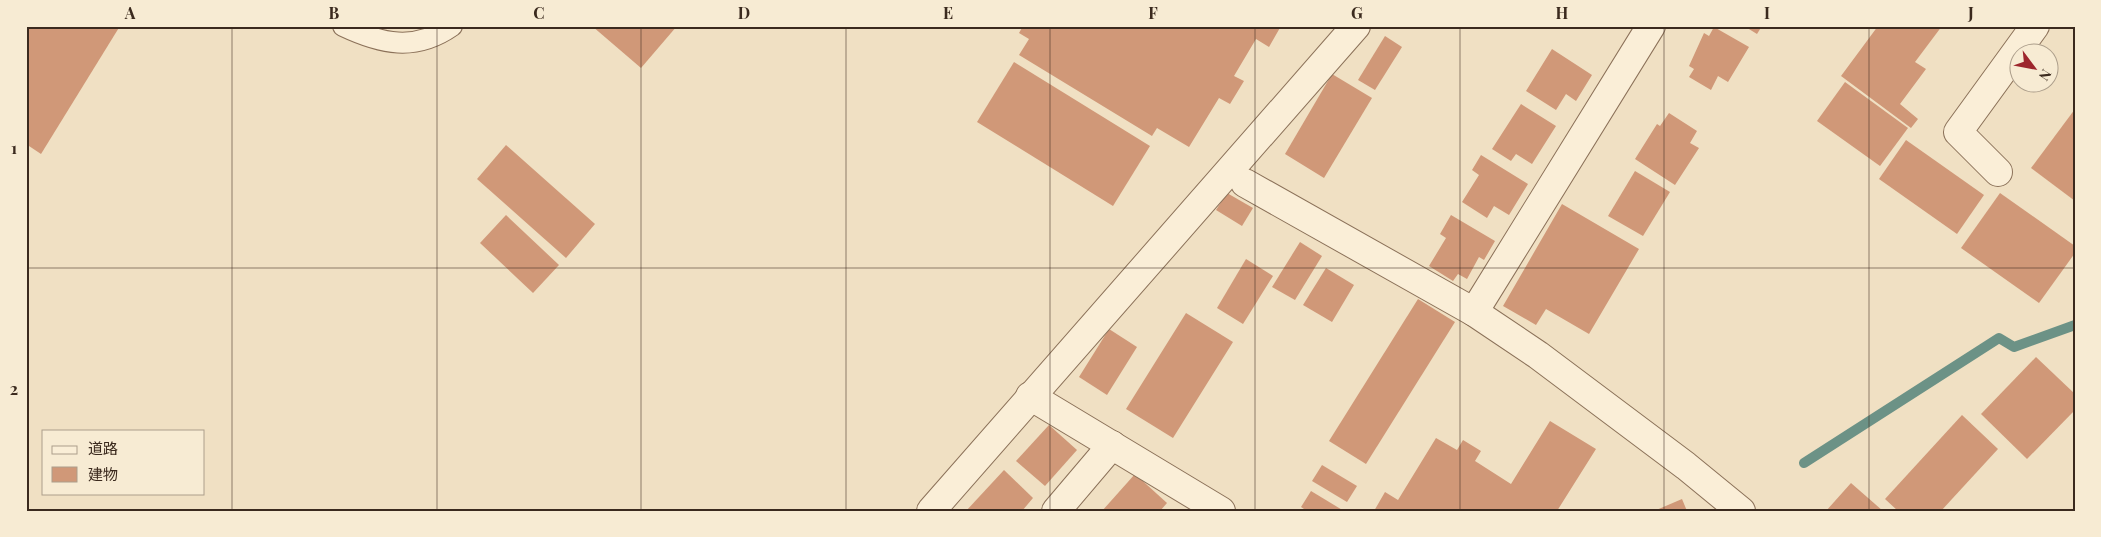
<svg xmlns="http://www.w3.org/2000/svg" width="2101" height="537" font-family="'Playfair Display','Noto Sans JP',serif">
<rect width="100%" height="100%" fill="#f0e0c3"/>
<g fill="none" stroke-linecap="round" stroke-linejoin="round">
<!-- stream -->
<path stroke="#6c9286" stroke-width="10" d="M 1804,463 L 1999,338 L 2014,347 L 2075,325"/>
</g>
<!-- building -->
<g fill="#d09878">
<path d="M 26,26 L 120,26 L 41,154 L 26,144 Z"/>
<path d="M 592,26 L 677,26 L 641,68 Z"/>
<path d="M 1023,26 L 1281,26 L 1269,47 L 1256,39 L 1234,76 L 1244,81 L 1230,104 L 1219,98 L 1189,147 L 1157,128 L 1152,136 L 1019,55 L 1029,39 L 1019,33 Z"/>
<path d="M 1744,26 L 1762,26 L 1757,34 Z"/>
<path d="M 1878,26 L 1942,26 L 1915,62 L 1926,69 L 1900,104 L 1918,119 L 1911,128 L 1841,76 Z"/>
<path d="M 1714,27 L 1749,47 L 1728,82 L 1718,76 L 1711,90 L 1689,77 L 1694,69 L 1689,66 L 1704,33 L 1709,36 Z"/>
<path d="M 1385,36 L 1402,47 L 1375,90 L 1358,80 Z"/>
<path d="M 1552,49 L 1592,75 L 1576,101 L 1566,94 L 1556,110 L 1526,91 Z"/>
<path d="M 1014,62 L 1150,146 L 1113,206 L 977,122 Z"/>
<path d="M 1332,74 L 1372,98 L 1324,178 L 1285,154 Z"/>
<path d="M 1845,82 L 1908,128 L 1880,166 L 1817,121 Z"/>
<path d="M 1521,104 L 1556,126 L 1532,164 L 1516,154 L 1511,161 L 1492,149 Z"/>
<path d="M 2075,109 L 2075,201 L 2031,168 Z"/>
<path d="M 1669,113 L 1697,131 L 1690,143 L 1699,148 L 1675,185 L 1635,159 L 1657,124 L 1660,126 Z"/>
<path d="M 1906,140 L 1984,195 L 1957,234 L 1879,179 Z"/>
<path d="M 506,145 L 595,224 L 566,258 L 477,179 Z"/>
<path d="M 1481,155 L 1528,184 L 1509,215 L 1494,206 L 1487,218 L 1462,202 L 1479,175 L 1472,170 Z"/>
<path d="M 1635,171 L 1670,192 L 1643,236 L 1608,216 Z"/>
<path d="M 1227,193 L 1253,208 L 1242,226 L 1216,210 Z"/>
<path d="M 2000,193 L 2075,246 L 2075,253 L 2039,303 L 1961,248 Z"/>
<path d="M 1562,204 L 1639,249 L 1589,334 L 1546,309 L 1536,325 L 1503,306 Z"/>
<path d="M 506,215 L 559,265 L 533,293 L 480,243 Z"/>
<path d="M 1451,215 L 1495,241 L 1484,260 L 1479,257 L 1467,279 L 1458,274 L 1453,281 L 1429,266 L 1446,238 L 1440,234 Z"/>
<path d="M 1300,242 L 1322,256 L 1295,300 L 1272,287 Z"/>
<path d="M 1246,259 L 1273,276 L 1243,324 L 1217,308 Z"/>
<path d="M 1326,268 L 1354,285 L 1332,322 L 1303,305 Z"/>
<path d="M 1418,299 L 1455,322 L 1366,464 L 1329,441 Z"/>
<path d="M 1186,313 L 1233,342 L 1173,438 L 1126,409 Z"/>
<path d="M 1109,329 L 1137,347 L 1107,395 L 1079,377 Z"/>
<path d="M 2036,357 L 2075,394 L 2075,410 L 2027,459 L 1981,414 Z"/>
<path d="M 1962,415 L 1998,449 L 1941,511 L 1898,511 L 1885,499 Z"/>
<path d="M 1550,421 L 1596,449 L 1557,511 L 1374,511 L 1385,492 L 1398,500 L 1436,438 L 1457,450 L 1463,440 L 1481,451 L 1475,461 L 1511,484 Z"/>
<path d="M 1049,425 L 1077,450 L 1045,486 L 1016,461 Z"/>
<path d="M 1322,465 L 1357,486 L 1347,502 L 1312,481 Z"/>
<path d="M 1004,470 L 1033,498 L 1022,511 L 966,511 Z"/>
<path d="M 1135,474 L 1167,503 L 1160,511 L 1102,511 Z"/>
<path d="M 1851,483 L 1883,511 L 1826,511 Z"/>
<path d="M 1311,491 L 1344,511 L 1307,511 L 1301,507 Z"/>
<path d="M 1682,499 L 1687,511 L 1654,511 Z"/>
</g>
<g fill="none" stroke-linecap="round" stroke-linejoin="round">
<defs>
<path id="service" d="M 343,26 C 381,44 415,52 452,26"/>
<g id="minor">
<path d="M 1998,172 L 1958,132 L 2035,26"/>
<path d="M 1245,183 L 1474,312 L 1538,355 L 1686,466 L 1741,511"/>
<path d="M 1474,312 L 1651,26"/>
<path d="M 1030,396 L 1221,511"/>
<path d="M 931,511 L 1356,26"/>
<path d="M 1056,511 L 1112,445"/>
</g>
</defs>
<!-- service casing -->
<use href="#service" stroke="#8b7159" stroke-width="22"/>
<!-- minor casing -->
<use href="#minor" stroke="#8b7159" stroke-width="30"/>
<!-- service -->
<use href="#service" stroke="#faeed7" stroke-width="20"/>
<!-- minor -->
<use href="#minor" stroke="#faeed7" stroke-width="28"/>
</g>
<!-- grid -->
<path fill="none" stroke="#3b2a1e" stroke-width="1" stroke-opacity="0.55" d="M 232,26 L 232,511M 437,26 L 437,511M 641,26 L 641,511M 846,26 L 846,511M 1050,26 L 1050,511M 1255,26 L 1255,511M 1460,26 L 1460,511M 1664,26 L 1664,511M 1869,26 L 1869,511M 26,268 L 2075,268"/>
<!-- border -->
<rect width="2101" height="537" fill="none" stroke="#f7ebd3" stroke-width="55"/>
<!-- legend -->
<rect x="42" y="430" width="162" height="65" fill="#f7ebd3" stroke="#ac9e8b"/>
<rect x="52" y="446" width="25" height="8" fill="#faeed7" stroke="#ac9e8b"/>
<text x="88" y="454" font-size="15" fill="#3b2a1e">道路</text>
<rect x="52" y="467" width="25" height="15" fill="#d09878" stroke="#ac9e8b"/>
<text x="88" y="480" font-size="15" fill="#3b2a1e">建物</text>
<!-- north arrow -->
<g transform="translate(2034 68) rotate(122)"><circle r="24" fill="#f7ebd3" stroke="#ac9e8b"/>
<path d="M0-4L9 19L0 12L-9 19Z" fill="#9d262d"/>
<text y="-8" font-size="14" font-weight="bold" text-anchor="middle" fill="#3b2a1e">N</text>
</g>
<rect x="28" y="28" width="2046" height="482" fill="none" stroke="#3b2a1e" stroke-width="2"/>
<g font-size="16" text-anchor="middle" font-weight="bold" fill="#3b2a1e">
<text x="130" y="19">A</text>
<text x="334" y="19">B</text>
<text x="539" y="19">C</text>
<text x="744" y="19">D</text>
<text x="948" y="19">E</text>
<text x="1153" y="19">F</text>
<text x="1357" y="19">G</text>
<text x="1562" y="19">H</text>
<text x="1767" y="19">I</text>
<text x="1971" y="19">J</text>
<text x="14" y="154">1</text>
<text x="14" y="395">2</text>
</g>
</svg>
